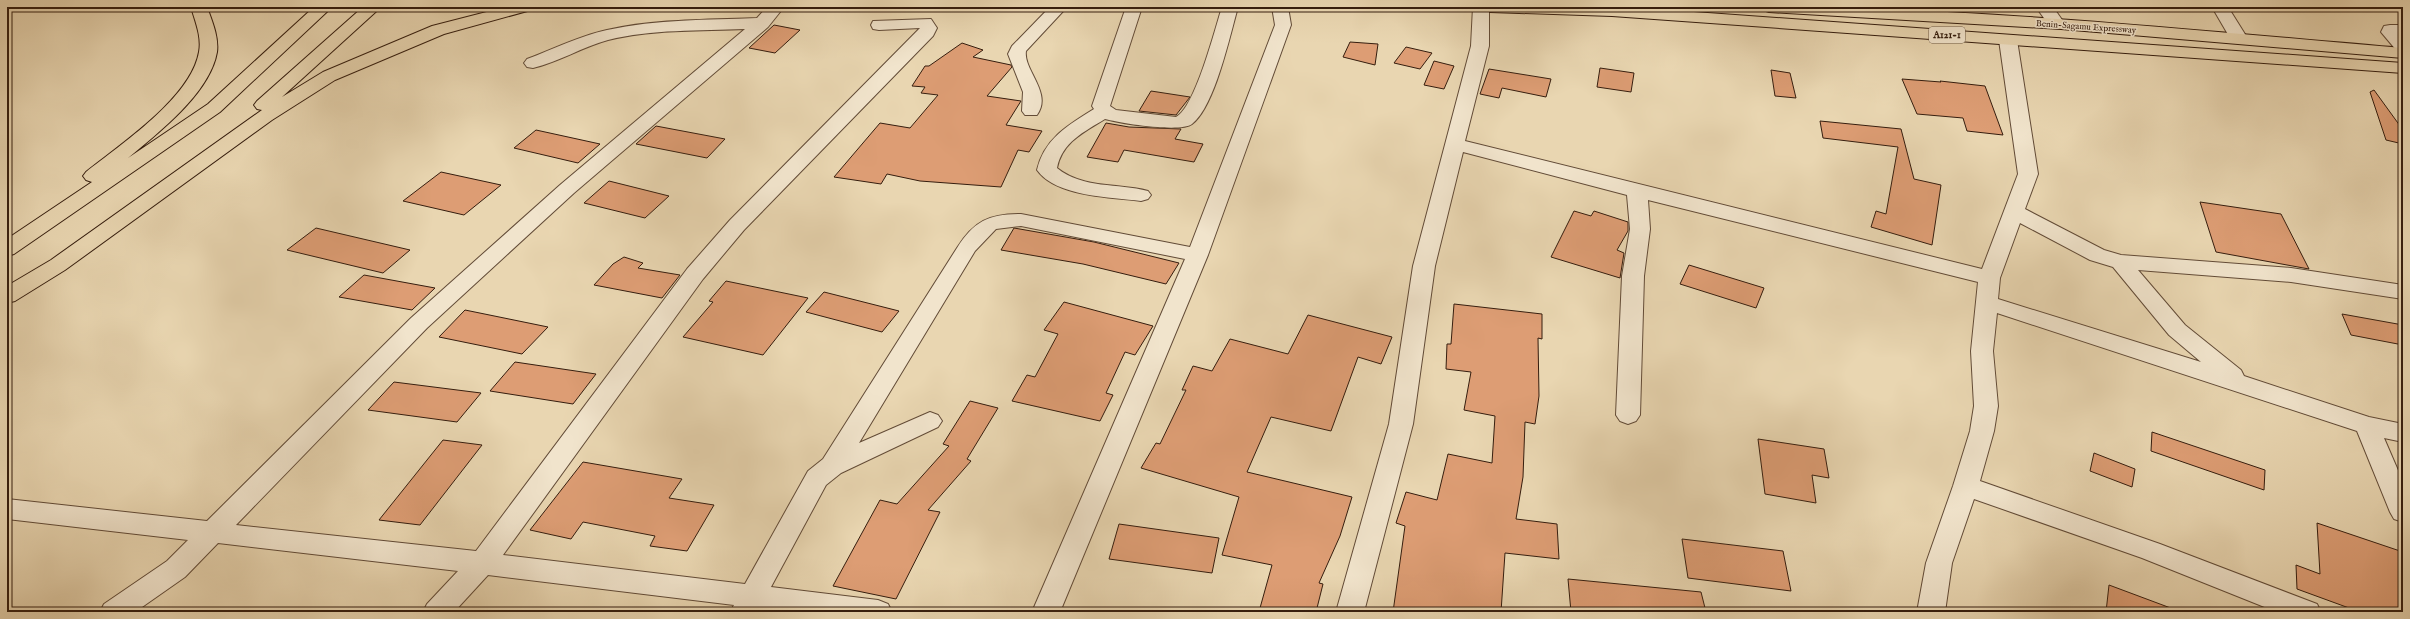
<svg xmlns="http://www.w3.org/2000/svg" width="2410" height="619" font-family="'IM FELL English',serif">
<rect width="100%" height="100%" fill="#e9d6b1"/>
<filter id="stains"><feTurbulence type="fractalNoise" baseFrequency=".005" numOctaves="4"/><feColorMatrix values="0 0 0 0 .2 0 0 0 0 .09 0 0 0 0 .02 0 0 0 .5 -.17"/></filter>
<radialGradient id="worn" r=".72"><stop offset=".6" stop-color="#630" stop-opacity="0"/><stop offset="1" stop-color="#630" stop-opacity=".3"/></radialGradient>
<!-- building -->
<g fill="#dd9d74" stroke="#351d0e">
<path d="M 774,25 L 800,30 L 775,53 L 749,48 Z"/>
<path d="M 1350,42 L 1378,44 L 1375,65 L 1343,57 Z"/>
<path d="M 962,43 L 983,50 L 973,57 L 1011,65 L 1012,67 L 987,96 L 1021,101 L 1006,125 L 1042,131 L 1029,152 L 1018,150 L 1001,187 L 920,181 L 887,174 L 881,184 L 834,177 L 880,123 L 910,128 L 938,95 L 921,93 L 925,87 L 912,86 L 925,66 L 929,66 Z"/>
<path d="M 1406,47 L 1432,53 L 1420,69 L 1394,63 Z"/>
<path d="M 1434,61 L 1454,66 L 1444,89 L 1424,85 Z"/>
<path d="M 1600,68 L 1634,73 L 1631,92 L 1597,87 Z"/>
<path d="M 1489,69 L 1551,79 L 1546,97 L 1502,88 L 1499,98 L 1480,94 Z"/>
<path d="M 1771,70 L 1790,73 L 1796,98 L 1775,96 Z"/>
<path d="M 1902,79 L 1941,82 L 1940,81 L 1985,86 L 2003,135 L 1967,131 L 1963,118 L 1917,114 Z"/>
<path d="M 2374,90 L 2403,130 L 2403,144 L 2386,140 L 2370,92 Z"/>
<path d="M 1151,91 L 1190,97 L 1176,115 L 1139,111 Z"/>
<path d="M 1820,121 L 1901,129 L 1914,179 L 1941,185 L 1932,245 L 1871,227 L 1876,211 L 1886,214 L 1898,147 L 1823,138 Z"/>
<path d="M 1106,123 L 1129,127 L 1181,129 L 1175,139 L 1203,144 L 1194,162 L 1124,150 L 1118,162 L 1087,157 Z"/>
<path d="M 656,126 L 725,139 L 707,158 L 636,144 Z"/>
<path d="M 536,130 L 600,144 L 578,163 L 514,148 Z"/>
<path d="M 441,172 L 501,185 L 464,215 L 403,201 Z"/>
<path d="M 609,181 L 669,196 L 645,218 L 584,203 Z"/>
<path d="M 2200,202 L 2281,214 L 2309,269 L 2216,252 Z"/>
<path d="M 1574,211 L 1591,216 L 1594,211 L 1628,222 L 1628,231 L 1617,250 L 1624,253 L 1620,278 L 1551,257 Z"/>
<path d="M 316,228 L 410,250 L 383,273 L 287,250 Z"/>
<path d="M 1014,228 L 1094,242 L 1179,263 L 1166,284 L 1083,264 L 1001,250 Z"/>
<path d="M 624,257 L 643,263 L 638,268 L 680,275 L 662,298 L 594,285 L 613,264 Z"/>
<path d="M 1689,265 L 1764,288 L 1756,308 L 1680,284 Z"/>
<path d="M 364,275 L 435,288 L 412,310 L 339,297 Z"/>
<path d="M 726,281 L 808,298 L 763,355 L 683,337 L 713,302 L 709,301 Z"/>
<path d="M 824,292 L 899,311 L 882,332 L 806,312 Z"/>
<path d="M 1064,302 L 1153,326 L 1135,355 L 1125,352 L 1106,393 L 1113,395 L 1100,421 L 1012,401 L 1027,375 L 1035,377 L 1058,334 L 1044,330 Z"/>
<path d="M 1454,304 L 1542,314 L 1542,339 L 1538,338 L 1539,396 L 1535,424 L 1525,422 L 1523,477 L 1516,519 L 1557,524 L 1559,559 L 1505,553 L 1501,612 L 1393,612 L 1405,526 L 1396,523 L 1406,492 L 1437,500 L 1448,454 L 1492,463 L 1495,416 L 1464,410 L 1471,372 L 1446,369 L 1447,344 L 1451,344 Z"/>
<path d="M 465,310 L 548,327 L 522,354 L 439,337 Z"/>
<path d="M 2342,314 L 2403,325 L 2403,345 L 2351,335 Z"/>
<path d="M 1308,315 L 1392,337 L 1381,364 L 1358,357 L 1331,431 L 1271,417 L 1247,472 L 1352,497 L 1340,536 L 1319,583 L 1323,584 L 1316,612 L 1281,612 L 1260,608 L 1272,565 L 1222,555 L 1239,497 L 1141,468 L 1156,443 L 1160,444 L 1186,390 L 1182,390 L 1193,366 L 1212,371 L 1230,339 L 1288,354 Z"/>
<path d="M 515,362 L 596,374 L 573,404 L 490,391 Z"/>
<path d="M 394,382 L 481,393 L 457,422 L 368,410 Z"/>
<path d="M 970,401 L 998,408 L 967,459 L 971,461 L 928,510 L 940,512 L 896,599 L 833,586 L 880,500 L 897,504 L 949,446 L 943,444 Z"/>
<path d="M 2152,432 L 2265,470 L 2264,490 L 2151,451 Z"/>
<path d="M 1758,439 L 1824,449 L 1829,478 L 1812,475 L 1816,503 L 1765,494 Z"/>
<path d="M 443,440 L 482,445 L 420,525 L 379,520 Z"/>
<path d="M 2094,453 L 2135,469 L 2132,487 L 2090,471 Z"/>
<path d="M 583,462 L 682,479 L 669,498 L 714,505 L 687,551 L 650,546 L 655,536 L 583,522 L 571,539 L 530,530 Z"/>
<path d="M 2317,523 L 2403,552 L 2403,612 L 2360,612 L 2297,589 L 2296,565 L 2320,574 Z"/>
<path d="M 1119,524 L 1219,538 L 1212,573 L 1109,559 Z"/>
<path d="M 1682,539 L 1783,551 L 1791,591 L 1688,578 Z"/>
<path d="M 1568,579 L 1701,592 L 1706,612 L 1571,612 Z"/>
<path d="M 2109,585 L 2176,610 L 2176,612 L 2106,612 Z"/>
</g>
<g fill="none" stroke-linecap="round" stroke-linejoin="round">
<defs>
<g id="minor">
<path d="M 767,7 L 784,7 L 768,27 L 574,193 L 427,328 L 236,525 L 476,551 L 687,269 L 730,220 L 920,28 L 879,30 L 873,29 L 871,25 L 873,21 L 931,19 L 937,28 L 933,36 L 744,230 L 703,279 L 503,555 L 745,584 L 808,471 L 823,459 L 957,248 C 974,221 989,214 1021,214 L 1190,247 L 1275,25 L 1272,7 L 1288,7 L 1291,25 L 1208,255 L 1060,612 L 1032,612 L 1185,259 L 1021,226 L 996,229 L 975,251 L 859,443 L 930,412 L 938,415 L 942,421 L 938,427 L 841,473 L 826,485 L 771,587 L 878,600 L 888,604 L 892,612 L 786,612 L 760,609 L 758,612 L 730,612 L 734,605 L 488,575 L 454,612 L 423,612 L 427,604 L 458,571 L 218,543 L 185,577 L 135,612 L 100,612 L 104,604 L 167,561 L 188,540 L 7,519 L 7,499 L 207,521 L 411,318 L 560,185 L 745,29 C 699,31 652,29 608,40 C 582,47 559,62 533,68 L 527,67 L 524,63 L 527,59 C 554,49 579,36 607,30 C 657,19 707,20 757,18 Z"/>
<path d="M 1050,7 L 1067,7 L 1026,51 C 1023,70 1053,93 1037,115 L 1025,115 L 1022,111 L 1023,92 L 1008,54 L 1012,46 Z"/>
<path d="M 1126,7 L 1142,7 L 1110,106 L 1116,110 L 1176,117 C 1195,108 1215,29 1222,7 L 1238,7 C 1230,35 1215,106 1192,124 C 1180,133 1120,123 1105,119 C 1084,132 1062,142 1057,168 C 1083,189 1118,183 1148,191 L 1151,195 L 1148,199 L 1141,201 C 1111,197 1056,197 1037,170 C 1044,139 1068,125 1094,109 L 1092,106 Z"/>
<path d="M 1473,7 L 1489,7 L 1489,46 L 1465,141 L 1982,269 L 2018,174 L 1999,40 L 2002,36 L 2014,36 L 2017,40 L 2038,174 L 2025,209 L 2104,250 L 2121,255 L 2291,268 L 2403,285 L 2403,299 L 2291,282 L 2138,270 L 2185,325 L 2241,370 L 2244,376 L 2369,417 L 2403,424 L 2403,442 L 2384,438 L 2403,482 L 2403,522 L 2394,519 L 2390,512 L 2357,431 L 1997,313 L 1993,351 L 1998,406 L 1994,431 L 1980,481 L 2160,544 L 2317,604 L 2321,612 L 2277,612 L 2142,558 L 1974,499 L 1952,563 L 1945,612 L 1917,612 L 1926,563 L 1953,486 L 1970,431 L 1974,406 L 1971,351 L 1978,282 L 1648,200 L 1650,229 L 1644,276 L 1640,415 L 1636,421 L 1628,424 L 1620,421 L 1616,415 L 1622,276 L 1630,229 L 1627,195 L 1463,152 L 1435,266 L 1413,424 L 1364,612 L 1336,612 L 1389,424 L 1413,266 L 1471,46 ZM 2020,223 L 2090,260 L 2113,267 L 2169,335 L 2201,362 L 1998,299 L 2000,278 Z"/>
<path d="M 2036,7 L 2053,7 L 2065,24 L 2063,28 L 2051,28 Z"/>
<path d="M 2212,7 L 2228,7 L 2248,39 L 2245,43 L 2233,43 Z"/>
<path d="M 2390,25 L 2403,25 L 2403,35 L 2401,35 L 2403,52 L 2397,51 L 2381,32 L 2384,26 Z"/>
</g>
<g id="highway">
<path d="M 191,7 L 207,7 C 212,21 219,37 217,52 C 210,93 158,133 128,158 L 208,104 L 314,7 L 332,7 L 220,112 L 14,254 L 7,256 L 7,239 L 92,182 L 86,180 L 83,176 L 86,172 C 121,144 191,98 199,52 C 202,37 195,21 191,7 Z"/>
<path d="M 363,7 L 381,7 L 282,97 L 323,72 L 432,26 L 506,7 L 533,7 L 531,10 L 444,34 L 335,80 L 272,120 L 65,270 L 15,301 L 7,303 L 7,286 L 51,260 L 262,110 L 257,109 L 254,105 L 257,101 Z"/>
<path d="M 1482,7 L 1625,7 L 2403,63 L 2403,73 L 1612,16 L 1490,12 L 1484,10 Z"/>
<path d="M 1761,7 C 1975,7 2189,30 2403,48 L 2403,58 L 2061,29 L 1769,12 L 1763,10 Z"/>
</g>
</defs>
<!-- minor casing -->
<use href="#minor" stroke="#624b37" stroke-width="2"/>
<!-- highway casing -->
<use href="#highway" stroke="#351d0e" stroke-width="2"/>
<!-- minor -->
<use href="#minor" fill="#f1e4cc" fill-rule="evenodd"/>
<!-- highway -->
<use href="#highway" fill="#e9d6b1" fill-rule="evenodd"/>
</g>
<g text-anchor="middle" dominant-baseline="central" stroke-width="3" stroke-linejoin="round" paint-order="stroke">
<!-- far-street labels -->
<g font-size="9" fill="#351d0e" stroke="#f1e4cc">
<text transform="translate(2086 27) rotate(4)">Benin-Sagamu Expressway</text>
</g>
<!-- shield labels -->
<rect fill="#f1e4cc" stroke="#6d5947" stroke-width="1" x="1929" y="27" width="36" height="16" rx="3"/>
<g font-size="10" font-weight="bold" fill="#351d0e">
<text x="1947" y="35">A121-1</text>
</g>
</g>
<!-- margin -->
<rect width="2410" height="619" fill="none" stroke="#e9d6b1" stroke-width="24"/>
<rect x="8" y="8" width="2394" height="603" fill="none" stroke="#351d0e" stroke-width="2"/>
<rect x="12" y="12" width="2386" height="595" fill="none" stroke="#351d0e"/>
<rect width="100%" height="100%" filter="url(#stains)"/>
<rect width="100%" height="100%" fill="url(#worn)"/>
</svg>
